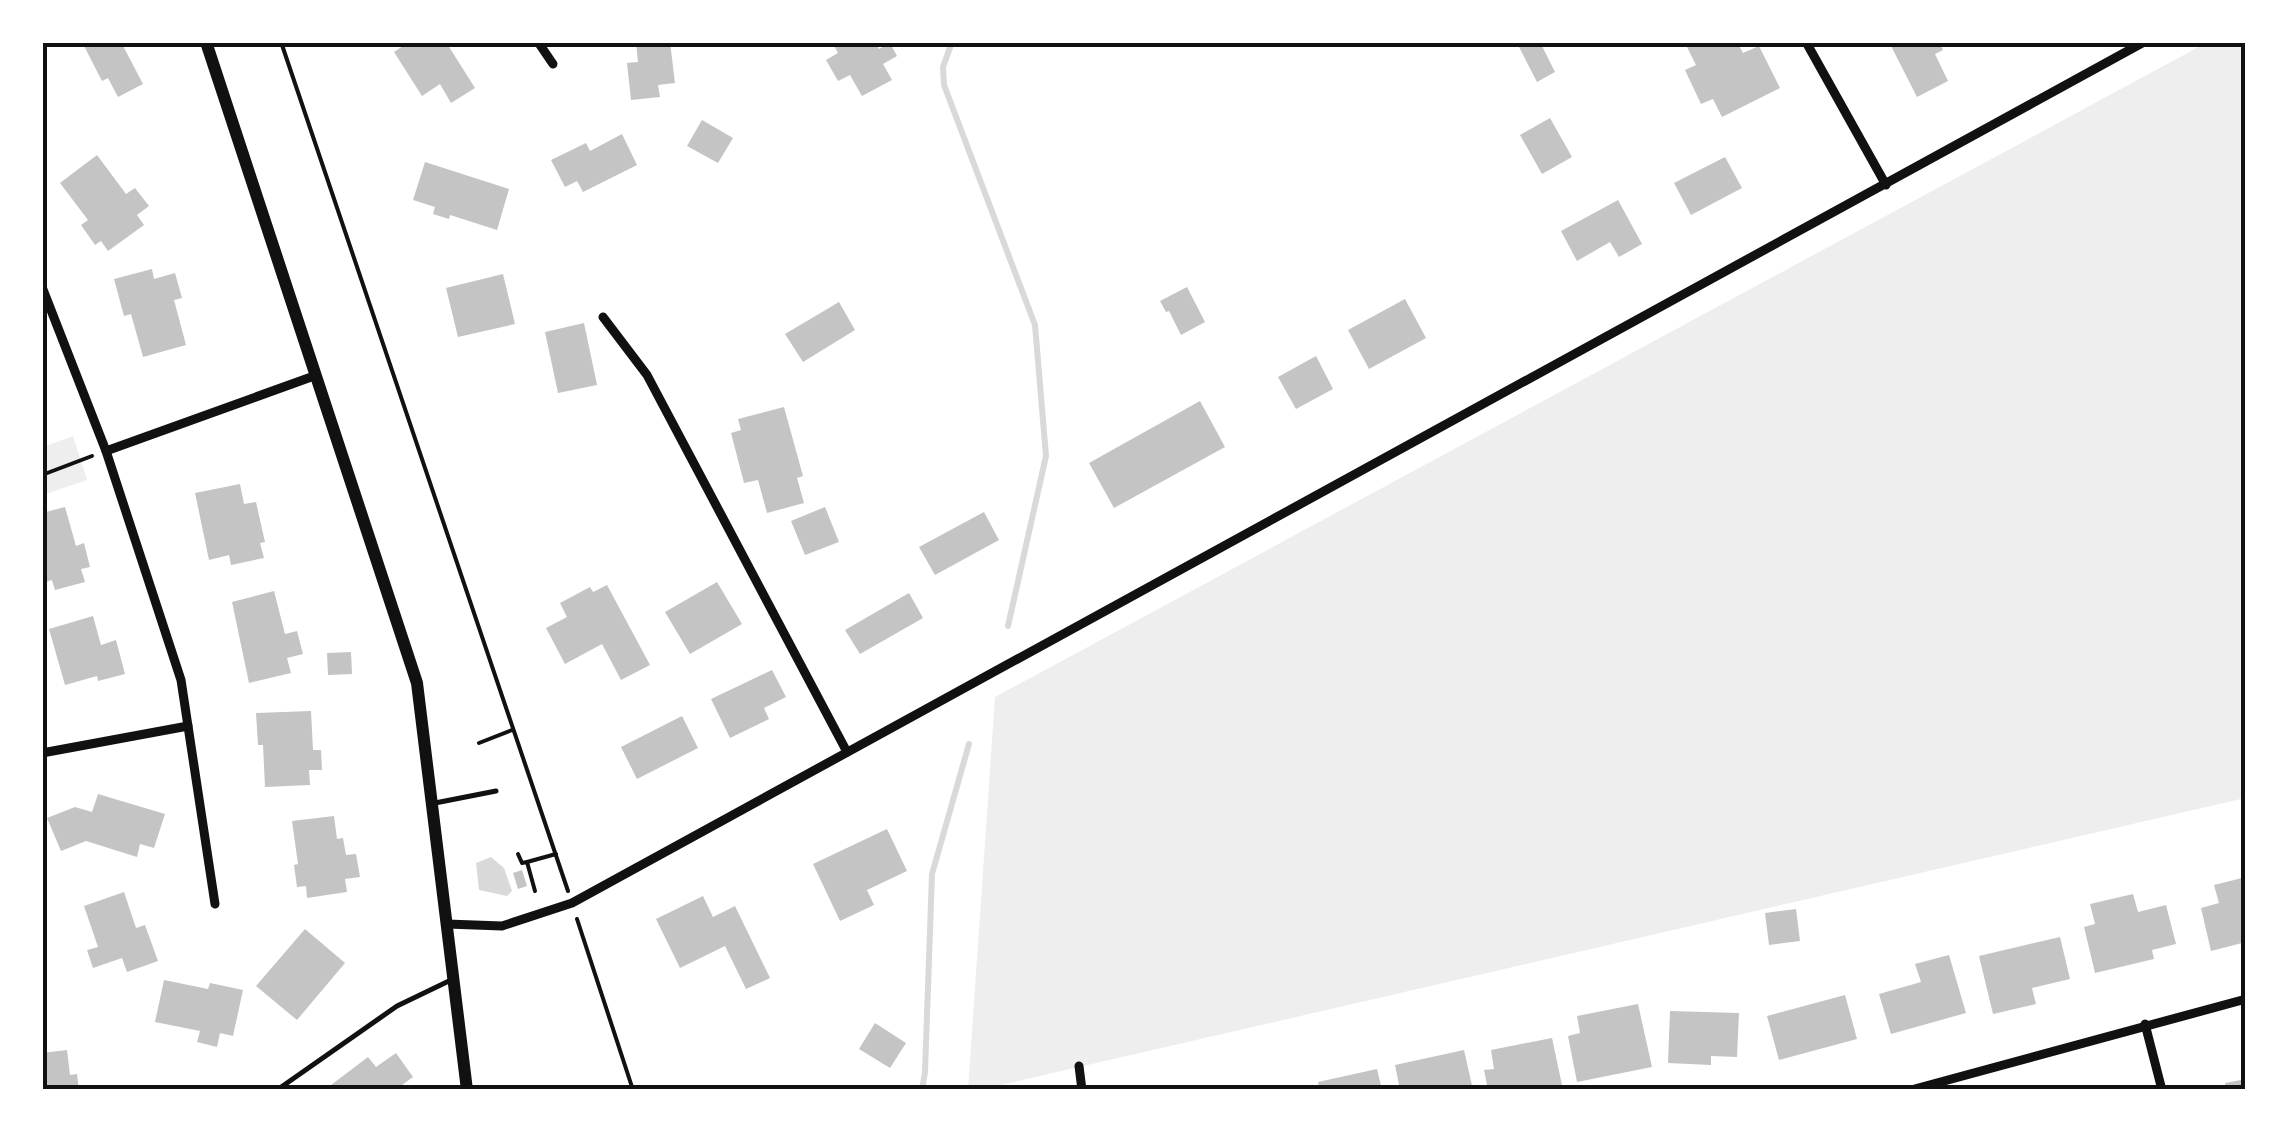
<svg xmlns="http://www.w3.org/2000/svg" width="2288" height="1132" font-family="Rubik,sans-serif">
<rect width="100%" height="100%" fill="#fff"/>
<!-- green -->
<g fill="#eee">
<path d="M 2206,43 L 2245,43 L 2245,798 L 984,1089 L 968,1090 L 995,697 Z"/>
<path d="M 73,436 L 87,480 L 43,495 L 43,447 Z"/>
</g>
<!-- water -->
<path fill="#d9d9d9" d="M 491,857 L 504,868 L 512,891 L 507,896 L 479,890 L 476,863 Z"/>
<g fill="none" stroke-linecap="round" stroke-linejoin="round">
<!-- stream -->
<g stroke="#d9d9d9" stroke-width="6">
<path d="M 952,42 L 943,67 L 944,85 L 1035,325 L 1046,456 L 1008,626"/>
<path d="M 922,1090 L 925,1072 L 932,874 L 969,744"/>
</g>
</g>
<!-- building -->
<g fill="#c4c4c4">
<path d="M 82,42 L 121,42 L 143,84 L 118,97 L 108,78 L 102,81 Z"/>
<path d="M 409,42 L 446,42 L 475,88 L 451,103 L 440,84 L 422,96 L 394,52 Z"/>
<path d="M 636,42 L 670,42 L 675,83 L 658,85 L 660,97 L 631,100 L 627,63 L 638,62 Z"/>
<path d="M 832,42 L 875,42 L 879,49 L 890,43 L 897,56 L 883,64 L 892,80 L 862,96 L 850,75 L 838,81 L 826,60 L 838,53 Z"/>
<path d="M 1524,42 L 1540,42 L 1555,72 L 1537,82 L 1518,45 Z"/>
<path d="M 1691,42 L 1737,42 L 1743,53 L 1759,46 L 1780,88 L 1722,117 L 1713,99 L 1701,104 L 1685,70 L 1696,65 L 1686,45 Z"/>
<path d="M 1889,42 L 1939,42 L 1943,50 L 1935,54 L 1948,81 L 1917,97 Z"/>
<path d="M 1550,118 L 1572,157 L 1542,174 L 1520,135 Z"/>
<path d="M 702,120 L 733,138 L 718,163 L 687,146 Z"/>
<path d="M 622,134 L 637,165 L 583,192 L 577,181 L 565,187 L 551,160 L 586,143 L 590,151 Z"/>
<path d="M 97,155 L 126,194 L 135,188 L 149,206 L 137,215 L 144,225 L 108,251 L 101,241 L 95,245 L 81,225 L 88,220 L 60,183 Z"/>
<path d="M 1725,157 L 1742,188 L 1691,215 L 1674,183 Z"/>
<path d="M 425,162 L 509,189 L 497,230 L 450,215 L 449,219 L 433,214 L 435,207 L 413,200 Z"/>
<path d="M 1618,200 L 1642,244 L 1619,257 L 1610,242 L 1577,261 L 1561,231 Z"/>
<path d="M 152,269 L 154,279 L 175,273 L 182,298 L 174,300 L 186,345 L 143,357 L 131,314 L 124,316 L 114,279 Z"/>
<path d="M 503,274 L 515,324 L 458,337 L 446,288 Z"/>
<path d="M 1187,287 L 1205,322 L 1181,335 L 1169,311 L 1166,312 L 1160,301 Z"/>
<path d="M 1405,299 L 1426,338 L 1369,369 L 1348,330 Z"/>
<path d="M 839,302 L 855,330 L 803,362 L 785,334 Z"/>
<path d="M 584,323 L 597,385 L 558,393 L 545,332 Z"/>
<path d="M 1316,356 L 1333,389 L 1296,409 L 1278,377 Z"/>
<path d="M 1200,401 L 1225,447 L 1114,508 L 1089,463 Z"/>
<path d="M 784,407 L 803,476 L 797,478 L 804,503 L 767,513 L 758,480 L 744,483 L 731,433 L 741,430 L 738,419 Z"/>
<path d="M 240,484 L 244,504 L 256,502 L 265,542 L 260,543 L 264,558 L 231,565 L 229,555 L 209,560 L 195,493 Z"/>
<path d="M 65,507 L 76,546 L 84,543 L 90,567 L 81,569 L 85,582 L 55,590 L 52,580 L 42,583 L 42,513 Z"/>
<path d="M 825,507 L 839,542 L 805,555 L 791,521 Z"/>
<path d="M 984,512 L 999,540 L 935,575 L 919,547 Z"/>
<path d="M 717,582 L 742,624 L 690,654 L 665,612 Z"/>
<path d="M 607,585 L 650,665 L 621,680 L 602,644 L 565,664 L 546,628 L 567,617 L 560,603 L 590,587 L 593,592 Z"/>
<path d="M 274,591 L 285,634 L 297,631 L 303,654 L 287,658 L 291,673 L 249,683 L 232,602 Z"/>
<path d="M 909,593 L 923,618 L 860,654 L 845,630 Z"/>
<path d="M 93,616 L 101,645 L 116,640 L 125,674 L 98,681 L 97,676 L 65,685 L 49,629 Z"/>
<path d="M 351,652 L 352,674 L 328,675 L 327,653 Z"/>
<path d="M 772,670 L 786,697 L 764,708 L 769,719 L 730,738 L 711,699 Z"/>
<path d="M 311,711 L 313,750 L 321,750 L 322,770 L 309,770 L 310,785 L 265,787 L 263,745 L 258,745 L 256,713 Z"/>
<path d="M 682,716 L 698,748 L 637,779 L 621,747 Z"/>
<path d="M 98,794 L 165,814 L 154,848 L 140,844 L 137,857 L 86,841 L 61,851 L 47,818 L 75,807 L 92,812 Z"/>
<path d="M 334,816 L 337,839 L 343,838 L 346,855 L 356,854 L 360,877 L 345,879 L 347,892 L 307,898 L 306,886 L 297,887 L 294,865 L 298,864 L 292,821 Z"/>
<path d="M 887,829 L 907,871 L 867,890 L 874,905 L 840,921 L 813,864 Z"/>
<path d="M 522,870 L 527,886 L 518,889 L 513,873 Z"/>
<path d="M 2246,877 L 2246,942 L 2211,951 L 2201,908 L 2219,903 L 2214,885 Z"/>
<path d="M 124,892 L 136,928 L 145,925 L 158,961 L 127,972 L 122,958 L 93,968 L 87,950 L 98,947 L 84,906 Z"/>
<path d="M 2133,894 L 2138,912 L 2166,905 L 2176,944 L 2152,950 L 2154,959 L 2095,973 L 2084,927 L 2095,924 L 2090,904 Z"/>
<path d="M 703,896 L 713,917 L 735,906 L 770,978 L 746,989 L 725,946 L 680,968 L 656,919 Z"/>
<path d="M 1796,909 L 1800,941 L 1769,945 L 1765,913 Z"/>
<path d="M 305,929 L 345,963 L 297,1020 L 256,986 Z"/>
<path d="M 2060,937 L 2070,979 L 2032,988 L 2036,1004 L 1993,1014 L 1979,956 Z"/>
<path d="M 1949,955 L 1966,1013 L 1891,1034 L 1879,994 L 1921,982 L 1915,964 Z"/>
<path d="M 164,980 L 208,989 L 210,983 L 243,990 L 233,1036 L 220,1033 L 217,1047 L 197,1042 L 200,1031 L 155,1022 Z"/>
<path d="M 1845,995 L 1857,1039 L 1779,1060 L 1767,1016 Z"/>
<path d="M 1638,1004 L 1652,1067 L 1577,1082 L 1568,1036 L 1580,1033 L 1577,1016 Z"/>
<path d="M 1670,1011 L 1739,1013 L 1737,1057 L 1711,1056 L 1711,1065 L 1668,1063 Z"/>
<path d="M 875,1023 L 906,1043 L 890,1068 L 859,1049 Z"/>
<path d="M 1552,1038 L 1562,1085 L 1538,1090 L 1488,1090 L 1484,1070 L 1494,1069 L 1491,1050 Z"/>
<path d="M 67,1050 L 70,1075 L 77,1074 L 79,1090 L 42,1090 L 42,1053 Z"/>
<path d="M 1464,1050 L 1473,1090 L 1400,1090 L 1395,1065 Z"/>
<path d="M 396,1053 L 413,1077 L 402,1085 L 405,1090 L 335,1090 L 331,1085 L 368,1057 L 376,1067 Z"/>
<path d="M 1377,1069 L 1382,1090 L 1320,1090 L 1318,1082 Z"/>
<path d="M 2246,1079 L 2246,1090 L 2226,1090 L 2225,1083 Z"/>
</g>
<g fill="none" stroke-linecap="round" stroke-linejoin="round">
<!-- path -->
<g stroke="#111" stroke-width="4">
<path d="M 281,42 L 568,891"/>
<path d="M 42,475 L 92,456"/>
<path d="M 479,743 L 512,730"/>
<path d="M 518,854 L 522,863 L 527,862 L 535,891"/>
<path d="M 527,862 L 556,854"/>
<path d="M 577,919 L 633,1090"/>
</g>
<!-- service -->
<g stroke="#111" stroke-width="5">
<path d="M 435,803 L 496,791"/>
<path d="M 277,1090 L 397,1006 L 451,980"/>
</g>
<!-- minor -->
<g stroke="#111" stroke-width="9">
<path d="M 538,42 L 553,64"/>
<path d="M 1806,42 L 1886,185"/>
<path d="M 42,287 L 106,451 L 181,680 L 215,904"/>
<path d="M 603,317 L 647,375 L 847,752"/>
<path d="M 106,451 L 314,376"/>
<path d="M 42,753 L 188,726"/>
<path d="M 447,924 L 502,926 L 572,903 L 2144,42"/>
<path d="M 2145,1024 L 2162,1090"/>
<path d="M 1079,1066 L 1082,1090"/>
<path d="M 1911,1090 L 2246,999"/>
</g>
<!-- secondary -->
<path stroke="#111" stroke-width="12" d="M 206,42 L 417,683 L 467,1090"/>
</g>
<!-- border -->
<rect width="2288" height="1132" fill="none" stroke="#ffffff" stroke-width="90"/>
<rect x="45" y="45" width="2198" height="1042" fill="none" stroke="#111" stroke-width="4"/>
</svg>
